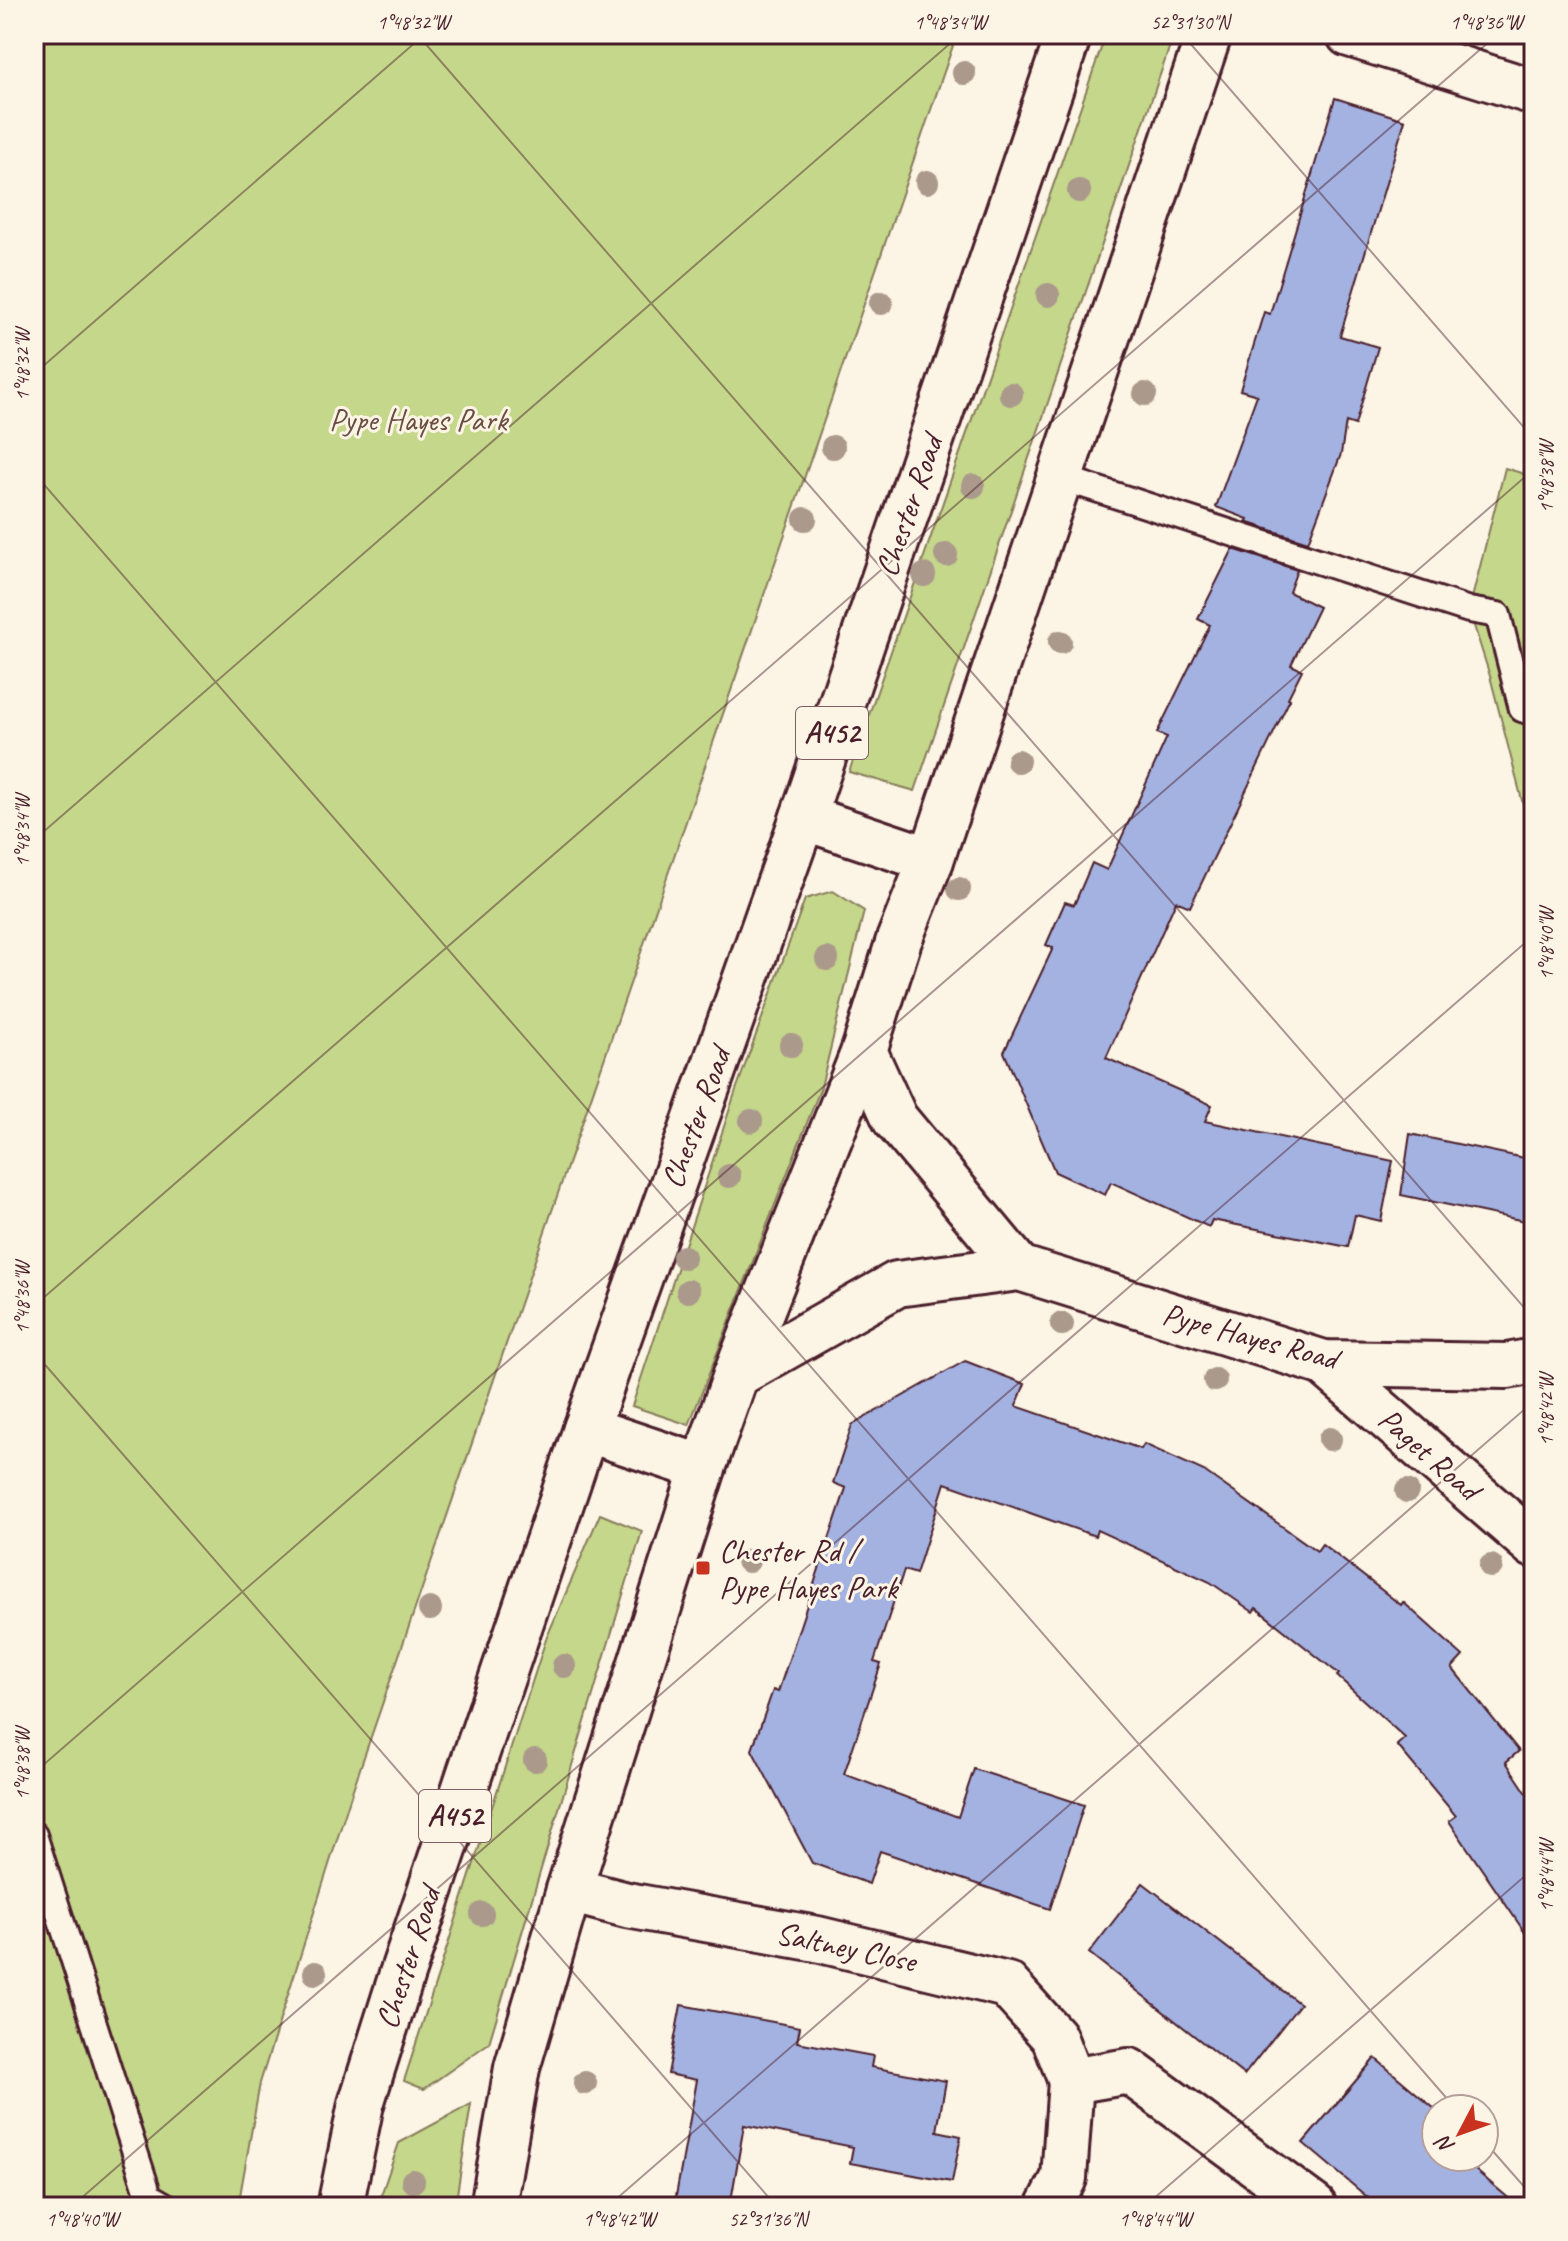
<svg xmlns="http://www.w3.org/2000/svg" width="1568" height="2241" font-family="Caveat,sans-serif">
<rect width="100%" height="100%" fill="#fcf5e5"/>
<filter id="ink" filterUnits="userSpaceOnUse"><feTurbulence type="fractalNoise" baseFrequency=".0125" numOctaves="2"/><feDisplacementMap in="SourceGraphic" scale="16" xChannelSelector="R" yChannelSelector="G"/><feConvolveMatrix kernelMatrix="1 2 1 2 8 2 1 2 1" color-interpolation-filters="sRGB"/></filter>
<g filter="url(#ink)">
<!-- green -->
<g fill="#c5d78b" stroke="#887b5b" stroke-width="2">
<path d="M 34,34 L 957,34 L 353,1789 L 260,2083 L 238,2207 L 34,2207 Z"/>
<path d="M 1106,34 L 1174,34 L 915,791 L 849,772 Z"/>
<path d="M 1505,468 L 1534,477 L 1534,847 L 1490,676 L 1469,610 Z"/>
<path d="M 833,891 L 864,911 L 821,1087 L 689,1425 L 632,1406 L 735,1093 L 805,899 Z"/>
<path d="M 600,1514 L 642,1531 L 489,2043 L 424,2089 L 404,2081 L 546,1639 Z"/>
<path d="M 471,2104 L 455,2207 L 377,2207 L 399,2143 Z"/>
</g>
<!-- building -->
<g fill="#a4b2e2" stroke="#4a1f2b" stroke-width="2">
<path d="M 1335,98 L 1405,120 L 1340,336 L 1378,347 L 1355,425 L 1346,422 L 1341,454 L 1308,542 L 1246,522 L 1248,519 L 1216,507 L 1257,395 L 1240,390 L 1264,312 L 1270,314 Z"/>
<path d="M 1233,549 L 1297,570 L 1289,592 L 1319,607 L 1291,665 L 1302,670 L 1288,698 L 1290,699 L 1190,907 L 1176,901 L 1106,1058 L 1212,1105 L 1205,1121 L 1393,1161 L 1381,1221 L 1355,1215 L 1348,1247 L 1212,1220 L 1209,1227 L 1111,1182 L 1105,1195 L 1055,1172 L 1004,1052 L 1053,948 L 1046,945 L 1065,902 L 1074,905 L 1092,863 L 1107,870 L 1167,737 L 1157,733 L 1210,625 L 1198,619 Z"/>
<path d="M 1410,1134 L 1534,1160 L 1534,1223 L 1401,1195 Z"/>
<path d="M 965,1361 L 1025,1384 L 1016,1406 L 1141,1449 L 1144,1444 L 1204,1471 L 1317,1551 L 1322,1544 L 1401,1605 L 1403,1602 L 1463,1656 L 1452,1668 L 1519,1751 L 1506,1762 L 1534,1804 L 1534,1946 L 1449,1821 L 1456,1816 L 1397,1745 L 1405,1738 L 1337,1676 L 1339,1674 L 1256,1608 L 1253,1612 L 1210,1582 L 1097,1530 L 1095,1536 L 945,1483 L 916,1574 L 904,1570 L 874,1662 L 881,1664 L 844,1774 L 958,1817 L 974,1769 L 1084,1805 L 1050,1909 L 880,1851 L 869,1884 L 812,1863 L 752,1750 L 773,1690 L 778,1692 L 846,1488 L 833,1483 L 852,1425 Z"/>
<path d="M 1143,1883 L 1300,2004 L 1244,2075 L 1089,1953 Z"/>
<path d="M 681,2005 L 800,2027 L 797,2042 L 873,2056 L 871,2067 L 946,2081 L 937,2131 L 961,2136 L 952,2182 L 850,2163 L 853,2147 L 744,2125 L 730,2207 L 674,2207 L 697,2080 L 668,2074 Z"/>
<path d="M 1375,2058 L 1436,2110 L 1436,2157 L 1460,2157 L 1519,2207 L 1379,2207 L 1303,2143 Z"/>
</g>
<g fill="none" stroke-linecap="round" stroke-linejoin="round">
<defs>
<g id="service">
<path d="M 1059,477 L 1469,610 L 1498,615 L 1522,709 L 1534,713"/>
<path d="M 34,1835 L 149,2196 L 168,2207"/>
</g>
<g id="minor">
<path d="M 1349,34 L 1534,92"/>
<path d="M 864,1051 L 895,1119 L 1019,1268"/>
<path d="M 1324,1363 L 1534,1545"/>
<path d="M 736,1375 L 897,1284 L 1019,1268 L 1324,1363 L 1507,1366 L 1534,1361"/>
<path d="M 569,1890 L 627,1905 L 817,1939 L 1007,1985 L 1054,2037 L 1071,2081 L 1129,2071 L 1314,2207"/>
<path d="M 1049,2207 L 1064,2178 L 1071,2081"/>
</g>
<g id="trunk">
<path d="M 803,817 L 931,860"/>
<path d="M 586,1429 L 703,1468"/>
<path d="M 340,2207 L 361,2104 L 402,1974 L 586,1429 L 803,817 L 1069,34"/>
<path d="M 493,2207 L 517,2068 L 569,1890 L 703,1468 L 736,1375 L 864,1051 L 899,940 L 931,860 L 1209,34"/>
</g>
</defs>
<!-- service casing -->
<use href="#service" stroke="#4a1f2b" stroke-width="30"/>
<!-- minor casing -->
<use href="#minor" stroke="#4a1f2b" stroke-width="50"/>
<!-- trunk casing -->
<use href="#trunk" stroke="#4a1f2b" stroke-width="50"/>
<!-- service -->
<use href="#service" stroke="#fcf5e5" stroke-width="24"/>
<!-- minor -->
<use href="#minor" stroke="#fcf5e5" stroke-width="44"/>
<!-- trunk -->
<use href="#trunk" stroke="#fcf5e5" stroke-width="44"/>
</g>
<!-- trees -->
<g fill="#ab998c">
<circle cx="964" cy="73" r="12"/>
<circle cx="927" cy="182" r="12"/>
<circle cx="1079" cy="191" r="12"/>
<circle cx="1048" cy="295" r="12"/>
<circle cx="881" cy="303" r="12"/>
<circle cx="1011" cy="394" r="12"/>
<circle cx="1145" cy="394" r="12"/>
<circle cx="833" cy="447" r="12"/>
<circle cx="973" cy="486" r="12"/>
<circle cx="805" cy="519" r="12"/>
<circle cx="946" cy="555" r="12"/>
<circle cx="924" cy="575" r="12"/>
<circle cx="1060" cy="642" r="12"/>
<circle cx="1018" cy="761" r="12"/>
<circle cx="959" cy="889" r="12"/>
<circle cx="827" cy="959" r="12"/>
<circle cx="791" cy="1045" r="12"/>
<circle cx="751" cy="1121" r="12"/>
<circle cx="729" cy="1176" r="12"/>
<circle cx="684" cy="1257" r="12"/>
<circle cx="688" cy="1291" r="12"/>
<circle cx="1062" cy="1324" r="12"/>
<circle cx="1215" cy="1380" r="12"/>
<circle cx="1330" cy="1439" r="12"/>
<circle cx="1407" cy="1491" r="12"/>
<circle cx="748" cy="1561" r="12"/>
<circle cx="1491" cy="1566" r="12"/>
<circle cx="430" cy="1609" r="12"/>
<circle cx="564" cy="1666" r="12"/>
<circle cx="535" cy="1760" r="12"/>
<circle cx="482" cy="1914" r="12"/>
<circle cx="315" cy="1973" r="12"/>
<circle cx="585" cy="2083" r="12"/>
<circle cx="413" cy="2181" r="12"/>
</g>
</g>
<!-- ticks -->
<path fill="none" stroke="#4a1f2b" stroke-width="2" stroke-opacity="0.45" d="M 417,34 L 1534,1319M 1182,34 L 1534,439M 34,374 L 425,34M 34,473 L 1456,2109M 34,840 L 961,34M 34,1306 L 1498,34M 34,1352 L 777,2207M 34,1773 L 1534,469M 1484,2141 L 1534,2198M 71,2207 L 1534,935M 607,2207 L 1534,1401M 1144,2207 L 1534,1868"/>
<!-- markers -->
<rect fill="#c8321e" stroke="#fcf5e5" stroke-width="3" x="695" y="1560" width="16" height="16" rx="4"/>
<g text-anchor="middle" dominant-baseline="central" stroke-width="6" stroke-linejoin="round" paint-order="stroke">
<!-- shield labels -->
<g fill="#fcf5e5" stroke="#7f5f63" stroke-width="2">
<rect x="796" y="707" width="72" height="52" rx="6"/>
<rect x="419" y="1790" width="72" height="52" rx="6"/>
</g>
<g font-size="30" font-weight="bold" fill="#4a1f2b">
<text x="832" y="733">A452</text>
<text x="455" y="1816">A452</text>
</g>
<!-- park labels -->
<g font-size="32" fill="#694d43" stroke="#fcf5e5">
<text x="418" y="419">Pype Hayes Park</text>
</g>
<!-- street labels -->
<g font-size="32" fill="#4a1f2b" stroke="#fcf5e5">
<text transform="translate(909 506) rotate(-71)">Chester Road</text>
<text transform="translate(696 1118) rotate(-70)">Chester Road</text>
<text transform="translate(1250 1336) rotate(15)">Pype Hayes Road</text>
<text transform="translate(1429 1454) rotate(41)">Paget Road</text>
<text transform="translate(846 1947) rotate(12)">Saltney Close</text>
<text transform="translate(408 1958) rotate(-72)">Chester Road</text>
</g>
<!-- poi labels -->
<g font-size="32" fill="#4a1f2b" stroke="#fcf5e5" text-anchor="start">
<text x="719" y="1550">Chester Rd /<tspan x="719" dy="37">Pype Hayes Park</tspan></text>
</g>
</g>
<!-- margin -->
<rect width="1568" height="2241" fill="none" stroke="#fcf5e5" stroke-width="88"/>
<!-- north arrow -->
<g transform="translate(1460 2133) rotate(229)"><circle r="38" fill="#fcf5e5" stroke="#b59f9b" stroke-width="2"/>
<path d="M0-6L14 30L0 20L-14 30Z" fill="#c8321e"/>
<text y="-12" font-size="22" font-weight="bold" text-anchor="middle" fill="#4a1f2b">N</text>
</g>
<rect x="44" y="44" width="1480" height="2153" fill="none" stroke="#4a1f2b" stroke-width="3"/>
<g font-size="20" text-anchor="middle" fill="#4a1f2b">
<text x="413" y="29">1°48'32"W</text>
<text x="950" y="29">1°48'34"W</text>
<text x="1190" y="29">52°31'30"N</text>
<text x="1486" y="29">1°48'36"W</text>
<text transform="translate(22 365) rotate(-90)" y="7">1°48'32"W</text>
<text transform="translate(1546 477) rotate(-90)" y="7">1°48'38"W</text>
<text transform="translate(22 831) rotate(-90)" y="7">1°48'34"W</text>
<text transform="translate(1546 944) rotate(-90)" y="7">1°48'40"W</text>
<text transform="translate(22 1298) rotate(-90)" y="7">1°48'36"W</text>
<text transform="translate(1546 1410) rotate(-90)" y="7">1°48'42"W</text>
<text transform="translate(22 1764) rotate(-90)" y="7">1°48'38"W</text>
<text transform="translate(1546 1876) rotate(-90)" y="7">1°48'44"W</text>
<text x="82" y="2226">1°48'40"W</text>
<text x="619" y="2226">1°48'42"W</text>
<text x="768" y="2226">52°31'36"N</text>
<text x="1155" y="2226">1°48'44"W</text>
</g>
</svg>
